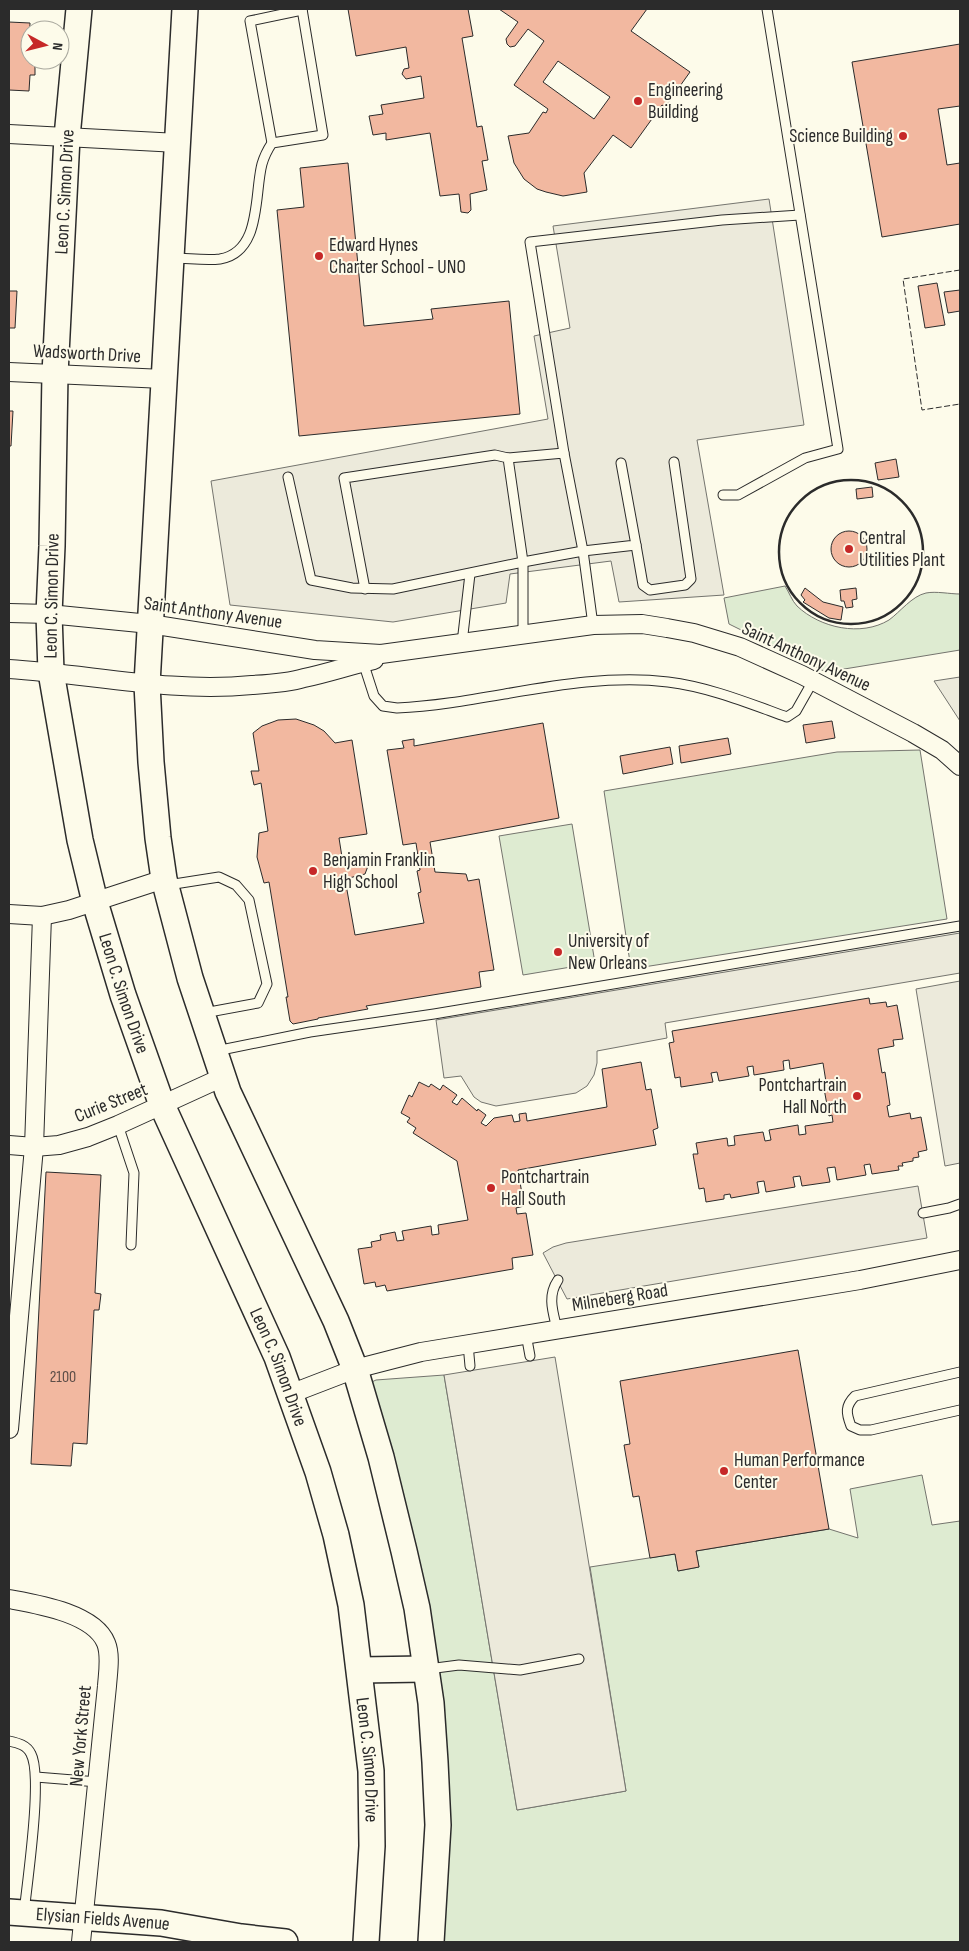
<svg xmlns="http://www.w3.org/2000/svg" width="969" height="1951" font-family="'Sofia Sans Condensed',sans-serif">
<rect width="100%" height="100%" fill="#fdfbea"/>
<!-- green -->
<g fill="#deebd1" stroke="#74746e">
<path d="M 785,586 C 789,592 792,601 797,606 C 820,628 861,637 889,620 C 900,612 912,596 926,593 C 936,591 950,594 960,594 L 960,650 L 826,672 L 729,624 L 724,598 Z"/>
<path d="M 920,750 L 947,919 L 631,969 L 604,791 L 837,752 Z"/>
<path d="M 572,824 L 595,963 L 523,975 L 499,836 Z"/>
<path d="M 444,1375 L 517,1810 L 626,1791 L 590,1567 L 675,1554 L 678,1571 L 699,1567 L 696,1551 L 829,1529 L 858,1538 L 850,1489 L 922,1475 L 932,1525 L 960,1521 L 960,1942 L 431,1942 L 435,1762 L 361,1387 L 376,1380 Z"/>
</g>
<!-- parking -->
<g fill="#eceadb" stroke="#74746e">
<path d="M 769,199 L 804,425 L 697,440 L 724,595 L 619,602 L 611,561 L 510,574 L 506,603 L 393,622 L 230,605 L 211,481 L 548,419 L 534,336 L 570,328 L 553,226 Z"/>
<path d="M 960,677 L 960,721 L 934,681 Z"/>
<path d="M 960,933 L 960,973 L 665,1023 L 667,1038 L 597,1051 L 597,1063 L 594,1075 L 587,1086 L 576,1093 L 496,1106 L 481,1102 L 474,1097 L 461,1076 L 444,1078 L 436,1020 Z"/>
<path d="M 960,981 L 960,1163 L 945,1166 L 916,989 Z"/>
<path d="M 918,1186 L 927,1238 L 567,1299 L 543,1253 L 553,1247 L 566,1243 Z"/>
<path d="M 555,1357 L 626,1791 L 517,1810 L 444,1375 Z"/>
</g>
<!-- building -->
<g fill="#f2b8a0" stroke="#2b2b2b" fill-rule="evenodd">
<path d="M 348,9 L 468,9 L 473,36 L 462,38 L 477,127 L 482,126 L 488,160 L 482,161 L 487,190 L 470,194 L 471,210 L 468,213 L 461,212 L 459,194 L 440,196 L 430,133 L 386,140 L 386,133 L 373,135 L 369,116 L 383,114 L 381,105 L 424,98 L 421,76 L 406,79 L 402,74 L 404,69 L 409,68 L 406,47 L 356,56 Z"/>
<path d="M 499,9 L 647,9 L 631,31 L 690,72 L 665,107 L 662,105 L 631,148 L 613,135 L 584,173 L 587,192 L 563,196 L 546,192 L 537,189 L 524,179 L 514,163 L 508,136 L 529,133 L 543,112 L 546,113 L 548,109 L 514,85 L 544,41 L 528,29 L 515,46 L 510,47 L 507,44 L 506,39 L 518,22 ZM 558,61 L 610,97 L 594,119 L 543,82 Z"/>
<path d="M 9,22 L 30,23 L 29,52 L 30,52 L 32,65 L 35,65 L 35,75 L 30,75 L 29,91 L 9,90 Z"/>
<path d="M 960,44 L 960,106 L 938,109 L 947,165 L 960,163 L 960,224 L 882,237 L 852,62 Z"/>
<path d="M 348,163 L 364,326 L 433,319 L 431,309 L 509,301 L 520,414 L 299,436 L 277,210 L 304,207 L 300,168 Z"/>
<path d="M 937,283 L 945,325 L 925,328 L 918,286 Z"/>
<path d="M 960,290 L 960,311 L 948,313 L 944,292 Z"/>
<path d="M 9,291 L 17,291 L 15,328 L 9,328 Z"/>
<path d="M 9,411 L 13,411 L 11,446 L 9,446 Z"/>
<path d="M 896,459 L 899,477 L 878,480 L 875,463 Z"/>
<path d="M 872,487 L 873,497 L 857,499 L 856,489 Z"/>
<circle cx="849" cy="549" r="18"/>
<path d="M 805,588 L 823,602 L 843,607 L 841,620 L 829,618 L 803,602 L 805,600 L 801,595 Z"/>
<path d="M 856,588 L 857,599 L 852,600 L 853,607 L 846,608 L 844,601 L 841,601 L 840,590 Z"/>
<path d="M 296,719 L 314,725 L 324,731 L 335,743 L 352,740 L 367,834 L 339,838 L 342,857 L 361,855 L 365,857 L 368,866 L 365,874 L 345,879 L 355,935 L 424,923 L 418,893 L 421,892 L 417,871 L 420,870 L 416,843 L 403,845 L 387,750 L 404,748 L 402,741 L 414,739 L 414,746 L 543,723 L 559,818 L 430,842 L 435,872 L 466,874 L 468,881 L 479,879 L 494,970 L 479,972 L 481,987 L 366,1006 L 368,1009 L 318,1018 L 318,1019 L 293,1024 L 290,1021 L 286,997 L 288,997 L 269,882 L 264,883 L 257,857 L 259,833 L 268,831 L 261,783 L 254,785 L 251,771 L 259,771 L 253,733 L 262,726 L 278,720 Z"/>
<path d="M 832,721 L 835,738 L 806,743 L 803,725 Z"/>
<path d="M 728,738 L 731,754 L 681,763 L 679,746 Z"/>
<path d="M 670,747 L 673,764 L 623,774 L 620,756 Z"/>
<path d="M 869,998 L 870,1004 L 886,1002 L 887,1007 L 897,1005 L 903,1039 L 893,1040 L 894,1046 L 878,1049 L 882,1073 L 885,1072 L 890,1105 L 887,1106 L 889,1117 L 910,1113 L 911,1119 L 921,1117 L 927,1150 L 918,1152 L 919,1157 L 913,1158 L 913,1161 L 902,1163 L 903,1166 L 898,1166 L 899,1170 L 872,1174 L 870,1164 L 864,1165 L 866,1175 L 837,1180 L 835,1167 L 827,1168 L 830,1182 L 802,1186 L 800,1176 L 793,1177 L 795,1187 L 766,1192 L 764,1181 L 757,1182 L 759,1193 L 731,1198 L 730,1194 L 724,1195 L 724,1199 L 706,1202 L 704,1188 L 699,1189 L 693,1154 L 698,1154 L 696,1143 L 727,1138 L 728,1146 L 735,1145 L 734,1136 L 763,1132 L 765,1141 L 771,1140 L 769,1130 L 798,1125 L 799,1135 L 806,1134 L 805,1126 L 833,1122 L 832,1115 L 829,1116 L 823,1083 L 826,1082 L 823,1063 L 790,1069 L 789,1060 L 783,1061 L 784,1070 L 754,1075 L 753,1066 L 747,1067 L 749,1076 L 719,1081 L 717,1072 L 711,1073 L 713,1082 L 681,1087 L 680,1077 L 675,1078 L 669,1043 L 674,1042 L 672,1031 Z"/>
<path d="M 641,1062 L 646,1090 L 651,1089 L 658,1128 L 653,1130 L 656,1145 L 518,1170 L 524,1206 L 516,1208 L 517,1214 L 526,1213 L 533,1255 L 512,1258 L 513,1269 L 387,1291 L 385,1285 L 376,1287 L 375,1282 L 364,1284 L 358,1249 L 372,1247 L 371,1242 L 381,1240 L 380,1235 L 395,1232 L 397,1241 L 404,1240 L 402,1231 L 431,1226 L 432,1235 L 439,1234 L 438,1225 L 468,1220 L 457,1161 L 413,1133 L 416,1128 L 407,1122 L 410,1118 L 401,1113 L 409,1095 L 412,1097 L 419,1082 L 429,1087 L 431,1084 L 440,1090 L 443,1085 L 457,1095 L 452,1102 L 457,1105 L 462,1098 L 477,1111 L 478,1109 L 486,1115 L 481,1123 L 486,1126 L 494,1118 L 512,1115 L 514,1122 L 520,1121 L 519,1114 L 526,1113 L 527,1121 L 607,1107 L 602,1069 Z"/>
<path d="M 46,1172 L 101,1175 L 95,1293 L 101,1294 L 99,1310 L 94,1310 L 87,1444 L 73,1443 L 71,1466 L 31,1464 Z"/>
<path d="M 798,1350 L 829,1529 L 696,1551 L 699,1567 L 678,1571 L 675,1554 L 650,1558 L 639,1496 L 633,1497 L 624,1445 L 630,1444 L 620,1381 Z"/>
</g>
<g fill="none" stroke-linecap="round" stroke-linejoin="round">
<defs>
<g id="lane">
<path d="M 272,143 L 250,21 L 302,10"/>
<path d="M 173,258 C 188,258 205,261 220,259 C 262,252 254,194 262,164 C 264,157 268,149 272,143 L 323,135 L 302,9"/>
<path d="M 564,453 L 530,242 L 722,220 L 800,215"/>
<path d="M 508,458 L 564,453 L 583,551 L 593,625"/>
<path d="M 288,477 L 311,580 L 352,588 L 393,589 L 523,562 L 583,551 L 636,545 L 621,463"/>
<path d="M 723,495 L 738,495 L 805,458 L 838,449 L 767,9"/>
<path d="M 636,545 L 643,585 L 650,590 L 685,585 L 691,579 L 674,462"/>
<path d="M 365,589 L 344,478 L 495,455 L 508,458 L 523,562 L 523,634"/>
<path d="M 462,643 L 470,574"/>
<path d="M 363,662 L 374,696 L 383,706 L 397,708 C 487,704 577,671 668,682 C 709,687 748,703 787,717 L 796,711 L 813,681"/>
<path d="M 168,885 L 219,877 L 236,885 L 249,900 L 267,984 L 258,1003 L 204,1013"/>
<path d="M 216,1051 L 310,1032 L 434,1014 L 960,926"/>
<path d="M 118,1125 L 134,1173 L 131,1245"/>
<path d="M 923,1213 L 949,1208 L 960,1204"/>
<path d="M 557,1329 C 553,1312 547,1296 558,1280"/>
<path d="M 526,1334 L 530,1356"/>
<path d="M 468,1344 L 470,1366"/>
<path d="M 960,1372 L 855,1396 C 845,1406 846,1413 851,1426 L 860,1430 L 871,1430 L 960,1410"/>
<path d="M 428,1669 L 459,1665 L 520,1670 L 579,1659"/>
<path d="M 9,1741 C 18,1743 27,1745 31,1754 C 43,1776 27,1883 24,1913"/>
<path d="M 36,1777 L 98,1782"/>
</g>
<g id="street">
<path d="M 9,134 L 178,143"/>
<path d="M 9,372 L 164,379"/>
<path d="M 9,613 L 49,614 L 150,624 L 315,650 L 381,654 L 593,625 L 642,624 L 667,628 L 694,633 L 740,647 L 802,675 L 913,733 L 942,750 L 960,766"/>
<path d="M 9,669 C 90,674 170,693 252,685 C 269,684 288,683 304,678 C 328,673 351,665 374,660"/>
<path d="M 9,914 L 42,916 L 69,910 L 164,879"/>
<path d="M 9,1145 L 34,1147 L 59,1145 L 88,1137 L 118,1125 L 223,1077"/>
<path d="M 290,1394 L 355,1369 L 421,1352 L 860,1280 L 960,1260"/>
<path d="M 9,1429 L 34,1147 L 42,916"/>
<path d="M 9,1599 C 36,1604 94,1613 106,1643 C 111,1655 108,1672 107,1686 L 81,1942"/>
</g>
<g id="secondary">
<path id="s1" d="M 79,9 L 67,137 L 55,374 L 52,546 L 49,614 L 51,672 L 80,840 L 95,902 L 123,995 L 162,1105 L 277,1357 L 318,1472 L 336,1535 L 351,1605 L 371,1771 L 372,1846 L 366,1942"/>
<path d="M 185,9 L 147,684 L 151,762 L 158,838 L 164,879 L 190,978 L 228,1092 L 336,1321 L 355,1369 L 381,1457 L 404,1551 L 417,1608 L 431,1703 L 435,1762 L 438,1825 L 431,1942"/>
<path d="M 360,1670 L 425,1669"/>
<path id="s2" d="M 9,1912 L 161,1923 L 241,1937 L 285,1942"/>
</g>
</defs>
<!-- lane casing -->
<use href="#lane" stroke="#2b2b2b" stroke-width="11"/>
<!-- street casing -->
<use href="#street" stroke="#2b2b2b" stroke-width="20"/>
<!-- secondary casing -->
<use href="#secondary" stroke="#2b2b2b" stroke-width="28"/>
<!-- lane -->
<use href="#lane" stroke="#fdfbea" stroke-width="9"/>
<!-- street -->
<use href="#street" stroke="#fdfbea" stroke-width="18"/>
<!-- secondary -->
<use href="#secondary" stroke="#fdfbea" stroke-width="25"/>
<!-- fence -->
<path stroke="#2b2b2b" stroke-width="1" stroke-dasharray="6 2.5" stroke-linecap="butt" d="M 960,270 L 903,279 L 922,410 L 960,404"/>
<!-- wall -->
<circle stroke="#2b2b2b" stroke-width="2.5" cx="851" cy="552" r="72"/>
</g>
<!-- markers -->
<g fill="#c62828" stroke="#fdfbea" stroke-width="2">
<circle cx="638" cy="101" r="5"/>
<circle cx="903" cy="136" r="5"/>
<circle cx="319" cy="256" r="5"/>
<circle cx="849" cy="549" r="5"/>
<circle cx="313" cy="871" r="5"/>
<circle cx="558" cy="952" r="5"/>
<circle cx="857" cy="1096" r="5"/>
<circle cx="491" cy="1188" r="5"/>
<circle cx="724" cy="1471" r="5"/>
</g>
<g text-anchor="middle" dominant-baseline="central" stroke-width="4" stroke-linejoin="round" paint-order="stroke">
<!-- number labels -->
<g font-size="16" fill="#5d4e48">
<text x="63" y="1377">2100</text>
</g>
<!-- poi labels -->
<g font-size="19" fill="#2b2b2b" stroke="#fdfbea" text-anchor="start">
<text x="648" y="90">Engineering<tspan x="648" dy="22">Building</tspan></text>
<text x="893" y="136" text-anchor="end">Science Building</text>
<text x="329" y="245">Edward Hynes<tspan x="329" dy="22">Charter School - UNO</tspan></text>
<text x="859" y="538">Central<tspan x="859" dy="22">Utilities Plant</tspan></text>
<text x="323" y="860">Benjamin Franklin<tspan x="323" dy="22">High School</tspan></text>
<text x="568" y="941">University of<tspan x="568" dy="22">New Orleans</tspan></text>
<text x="847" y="1085" text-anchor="end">Pontchartrain<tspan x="847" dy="22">Hall North</tspan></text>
<text x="501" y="1177">Pontchartrain<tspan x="501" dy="22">Hall South</tspan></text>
<text x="734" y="1460">Human Performance<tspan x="734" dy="22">Center</tspan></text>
</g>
<!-- street labels -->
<g font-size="19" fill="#2b2b2b" stroke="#fdfbea">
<text transform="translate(65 192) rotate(-87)">Leon C. Simon Drive</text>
<text transform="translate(87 354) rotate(3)">Wadsworth Drive</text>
<text transform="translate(52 596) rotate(-89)">Leon C. Simon Drive</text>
<text transform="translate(213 613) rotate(8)">Saint Anthony Avenue</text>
<text transform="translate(806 657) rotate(25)">Saint Anthony Avenue</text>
<text stroke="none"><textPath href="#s1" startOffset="994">Leon C. Simon Drive</textPath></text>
<text transform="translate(111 1103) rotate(-22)">Curie Street</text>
<text transform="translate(620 1298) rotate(-9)">Milneberg Road</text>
<text stroke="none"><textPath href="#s1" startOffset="1399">Leon C. Simon Drive</textPath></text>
<text transform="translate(81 1736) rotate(-85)">New York Street</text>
<text stroke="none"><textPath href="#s1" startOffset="1804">Leon C. Simon Drive</textPath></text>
<text stroke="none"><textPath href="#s2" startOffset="94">Elysian Fields Avenue</textPath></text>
</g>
</g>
<!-- border -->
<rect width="969" height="1951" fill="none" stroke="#2b2b2b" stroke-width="20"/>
<!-- north arrow -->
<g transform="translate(45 45) rotate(97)"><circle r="24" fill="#fdfbea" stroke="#a9a89e"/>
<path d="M0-4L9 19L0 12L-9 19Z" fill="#c62828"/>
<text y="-8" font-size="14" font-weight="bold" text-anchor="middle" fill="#2b2b2b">N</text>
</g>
</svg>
